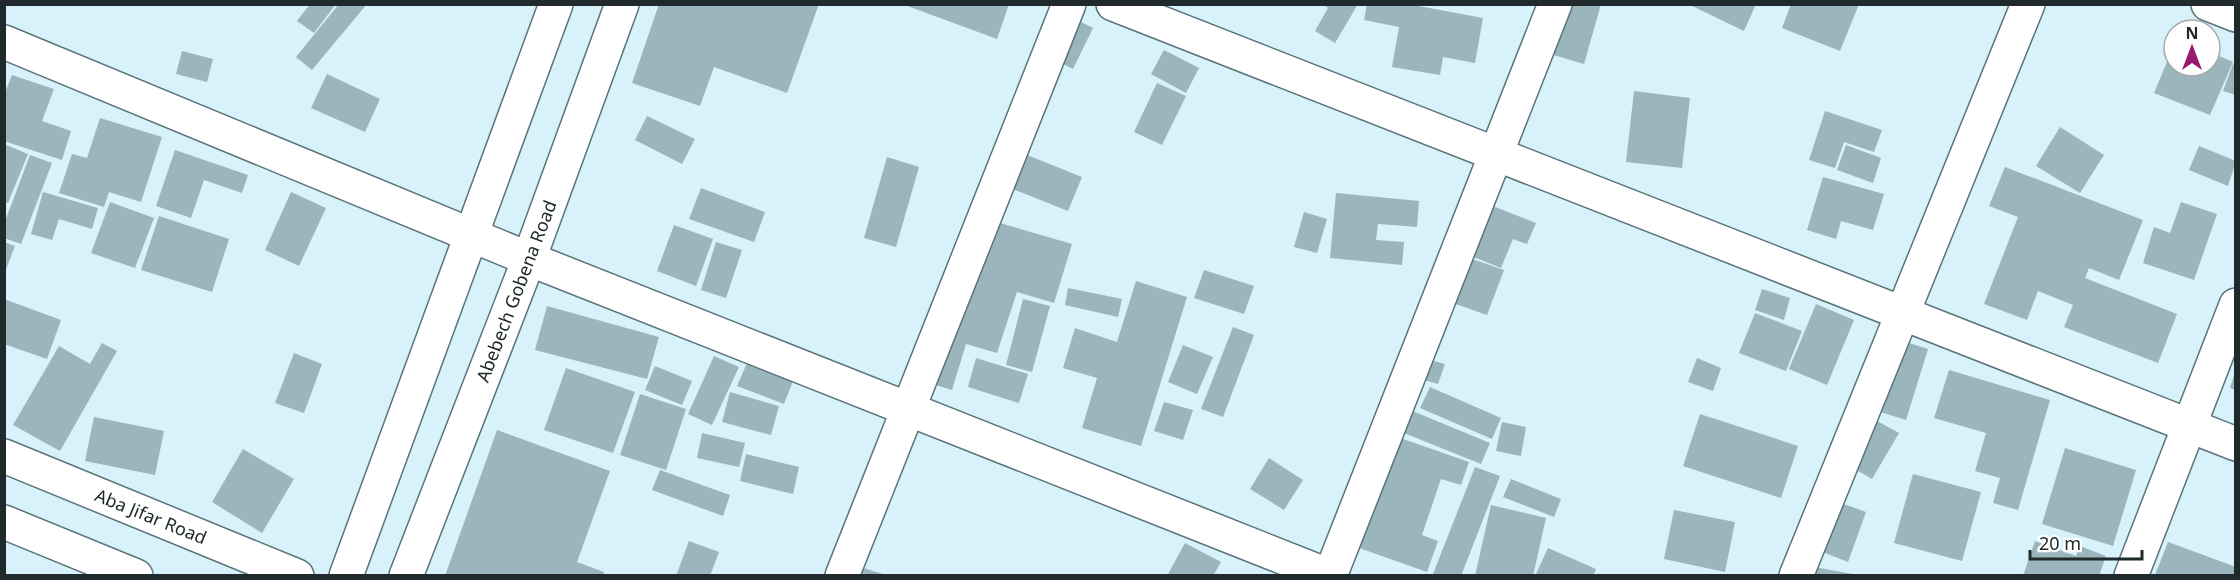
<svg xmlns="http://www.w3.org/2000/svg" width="2240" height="580" font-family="'Noto Sans',sans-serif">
<rect width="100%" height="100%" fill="#d7f2fa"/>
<!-- building -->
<g fill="#9bb5bc">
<path d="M 310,4 L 336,4 L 314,33 L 297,21 Z"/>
<path d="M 339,4 L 367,4 L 312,70 L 296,57 Z"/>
<path d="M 659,4 L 819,4 L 787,93 L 714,67 L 700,106 L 632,83 Z"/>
<path d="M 902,4 L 1009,4 L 997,39 Z"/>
<path d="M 1322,4 L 1358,4 L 1335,43 L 1315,31 L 1328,8 Z"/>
<path d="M 1367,4 L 1408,4 L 1483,18 L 1475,63 L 1443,57 L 1440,75 L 1392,67 L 1399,27 L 1364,20 Z"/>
<path d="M 1554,4 L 1601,4 L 1584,64 L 1540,51 Z"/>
<path d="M 1688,4 L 1756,4 L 1744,31 Z"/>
<path d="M 1791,4 L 1859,4 L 1840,51 L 1782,28 Z"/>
<path d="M 1073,18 L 1093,28 L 1073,69 L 1053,59 Z"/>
<path d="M 2174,45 L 2174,66 L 2210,66 L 2210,52 L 2233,62 L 2210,115 L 2154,93 Z"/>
<path d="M 1164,50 L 1199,68 L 1186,93 L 1151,74 Z"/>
<path d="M 182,51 L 213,59 L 207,82 L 176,74 Z"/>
<path d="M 2233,64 L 2236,65 L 2236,95 L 2223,91 Z"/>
<path d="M 327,74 L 380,99 L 365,132 L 311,108 Z"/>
<path d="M 12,75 L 54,89 L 42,121 L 71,131 L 62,160 L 4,141 L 4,95 Z"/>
<path d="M 1157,83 L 1186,96 L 1162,145 L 1134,132 Z"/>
<path d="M 1634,91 L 1690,98 L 1682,168 L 1626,162 Z"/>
<path d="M 1825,111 L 1882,130 L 1874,152 L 1844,142 L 1835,168 L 1809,160 Z"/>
<path d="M 647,116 L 695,139 L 682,164 L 635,140 Z"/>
<path d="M 100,118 L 162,137 L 141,202 L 109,192 L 104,207 L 59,193 L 72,154 L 87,158 Z"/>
<path d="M 2060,127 L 2104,155 L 2080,193 L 2036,166 Z"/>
<path d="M 4,144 L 28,154 L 8,203 L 4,202 Z"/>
<path d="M 1846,145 L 1881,158 L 1873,183 L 1837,170 Z"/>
<path d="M 2199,146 L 2236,161 L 2228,186 L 2189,170 Z"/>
<path d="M 175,150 L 248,175 L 242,193 L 204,180 L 191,218 L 156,206 Z"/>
<path d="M 1015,150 L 1082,177 L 1068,211 L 1000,184 Z"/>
<path d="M 30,155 L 52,163 L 21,244 L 4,238 L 4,224 Z"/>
<path d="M 887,157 L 919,167 L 896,247 L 864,238 Z"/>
<path d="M 2005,167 L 2143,220 L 2119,280 L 2089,268 L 2085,278 L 2177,314 L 2158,363 L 2064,327 L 2073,305 L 2038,291 L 2027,320 L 1984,304 L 2018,217 L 1989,206 Z"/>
<path d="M 1823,177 L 1884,194 L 1873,230 L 1841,221 L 1836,239 L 1807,230 Z"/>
<path d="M 701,188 L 765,212 L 754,242 L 689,219 Z"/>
<path d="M 43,192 L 98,208 L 92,229 L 59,219 L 52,240 L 31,234 Z"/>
<path d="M 291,192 L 326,208 L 299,266 L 265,250 Z"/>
<path d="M 1336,193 L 1419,201 L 1417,227 L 1378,224 L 1376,240 L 1404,242 L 1402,265 L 1330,258 Z"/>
<path d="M 110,202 L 154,218 L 135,268 L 91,253 Z"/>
<path d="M 1482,202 L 1536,223 L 1527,244 L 1513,239 L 1501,268 L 1461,252 Z"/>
<path d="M 2181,202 L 2217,214 L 2194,280 L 2143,263 L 2154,227 L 2170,233 Z"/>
<path d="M 1304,212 L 1327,219 L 1317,253 L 1294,247 Z"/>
<path d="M 159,216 L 229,239 L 212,292 L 141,270 Z"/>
<path d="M 979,217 L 1072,244 L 1054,303 L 1017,292 L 997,353 L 966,344 L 952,390 L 929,383 Z"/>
<path d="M 674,225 L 713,239 L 696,286 L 657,271 Z"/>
<path d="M 4,242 L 15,246 L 5,272 L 4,272 Z"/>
<path d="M 716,242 L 742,250 L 726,298 L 701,290 Z"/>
<path d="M 1443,249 L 1504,270 L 1487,315 L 1427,294 Z"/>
<path d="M 1204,270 L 1254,286 L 1244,314 L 1194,298 Z"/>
<path d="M 1136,281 L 1187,297 L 1141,446 L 1082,428 L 1097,378 L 1063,368 L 1075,328 L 1117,342 Z"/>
<path d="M 1068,288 L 1122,299 L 1118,317 L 1065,305 Z"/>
<path d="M 1762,289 L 1790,298 L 1784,320 L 1755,310 Z"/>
<path d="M 4,299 L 61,320 L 47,359 L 4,344 Z"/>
<path d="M 1023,299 L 1050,306 L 1032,372 L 1006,365 Z"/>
<path d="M 1816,304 L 1854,320 L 1827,385 L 1789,369 Z"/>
<path d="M 547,306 L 659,337 L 647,379 L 535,350 Z"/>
<path d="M 1755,313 L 1802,331 L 1786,371 L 1739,353 Z"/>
<path d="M 1233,327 L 1254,335 L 1223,417 L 1201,409 Z"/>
<path d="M 1890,337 L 1928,349 L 1906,420 L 1868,408 Z"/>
<path d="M 102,343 L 117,351 L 60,451 L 13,425 L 59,346 L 90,364 Z"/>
<path d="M 1183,345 L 1213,357 L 1197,394 L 1168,382 Z"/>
<path d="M 294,353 L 322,364 L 304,413 L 275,403 Z"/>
<path d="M 714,356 L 739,367 L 712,425 L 688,414 Z"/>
<path d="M 1419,357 L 1445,364 L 1438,384 L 1413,377 Z"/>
<path d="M 976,358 L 1028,374 L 1019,403 L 968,387 Z"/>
<path d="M 1697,358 L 1721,368 L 1713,391 L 1688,382 Z"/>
<path d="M 747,363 L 793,381 L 784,404 L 737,386 Z"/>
<path d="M 655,366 L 692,381 L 682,405 L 645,390 Z"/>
<path d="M 566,368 L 635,392 L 613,453 L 544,430 Z"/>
<path d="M 1949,370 L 2050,400 L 2018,510 L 1993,503 L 2000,478 L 1975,471 L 1986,433 L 1934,418 Z"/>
<path d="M 2235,372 L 2236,372 L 2236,390 L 2230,388 Z"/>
<path d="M 1430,387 L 1501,418 L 1492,439 L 1420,408 Z"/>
<path d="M 730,392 L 779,406 L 771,435 L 722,422 Z"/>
<path d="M 640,394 L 686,409 L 666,470 L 620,455 Z"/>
<path d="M 1164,402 L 1193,410 L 1183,440 L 1154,431 Z"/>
<path d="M 1398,405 L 1490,443 L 1481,464 L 1389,427 Z"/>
<path d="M 1700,414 L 1798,446 L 1781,498 L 1683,466 Z"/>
<path d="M 1866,415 L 1899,433 L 1872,479 L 1840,460 Z"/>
<path d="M 94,417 L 164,431 L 155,475 L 85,461 Z"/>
<path d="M 1502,422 L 1526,427 L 1521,456 L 1496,451 Z"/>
<path d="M 497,430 L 610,471 L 577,562 L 604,572 L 603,576 L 445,576 Z"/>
<path d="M 702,433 L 745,443 L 739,467 L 697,458 Z"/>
<path d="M 1386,433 L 1469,462 L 1461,485 L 1441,479 L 1422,535 L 1438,541 L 1427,572 L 1348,544 Z"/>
<path d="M 2065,448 L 2136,470 L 2113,546 L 2042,524 Z"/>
<path d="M 243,449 L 294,479 L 262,533 L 212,502 Z"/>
<path d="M 746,454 L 799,467 L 793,494 L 740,481 Z"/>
<path d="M 1269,458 L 1303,480 L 1284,510 L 1250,489 Z"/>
<path d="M 1475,467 L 1500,476 L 1461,576 L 1437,576 L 1433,574 Z"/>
<path d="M 660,470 L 730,495 L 723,516 L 652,490 Z"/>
<path d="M 1913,474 L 1981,492 L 1962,561 L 1894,543 Z"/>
<path d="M 1511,479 L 1561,499 L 1554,517 L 1503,497 Z"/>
<path d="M 1833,500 L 1866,512 L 1848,562 L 1815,549 Z"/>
<path d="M 1491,505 L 1546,518 L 1533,576 L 1475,576 Z"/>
<path d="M 1674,510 L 1735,522 L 1725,572 L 1664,559 Z"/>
<path d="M 689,541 L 719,552 L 710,576 L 676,576 Z"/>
<path d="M 2035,541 L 2076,556 L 2080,546 L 2106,556 L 2099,576 L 2023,576 Z"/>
<path d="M 2168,542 L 2236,567 L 2236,576 L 2155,575 Z"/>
<path d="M 1185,543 L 1221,562 L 1213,576 L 1167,576 Z"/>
<path d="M 1548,548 L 1596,569 L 1593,576 L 1536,574 Z"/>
<path d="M 851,564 L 886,575 L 886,576 L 848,576 Z"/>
<path d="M 1797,564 L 1853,574 L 1853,576 L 1795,576 Z"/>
</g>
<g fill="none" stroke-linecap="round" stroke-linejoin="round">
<defs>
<g id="minor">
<path d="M 1113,4 L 2236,444"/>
<path d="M 2208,4 L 2236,15"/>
<path d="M 4,42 L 529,259 L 1330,576"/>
<path d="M 4,456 L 297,576"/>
<path d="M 4,522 L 136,576"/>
<path d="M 346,576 L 556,4"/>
<path d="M 406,576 L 529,259 L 622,4"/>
<path d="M 842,576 L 1069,4"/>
<path d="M 1330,576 L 1555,4"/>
<path d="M 1796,576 L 2028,4"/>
<path d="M 2131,576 L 2236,305"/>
</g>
</defs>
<!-- minor casing -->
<use href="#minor" stroke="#5b737a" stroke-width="36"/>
<!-- minor -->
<use href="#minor" stroke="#fff" stroke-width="33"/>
</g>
<g text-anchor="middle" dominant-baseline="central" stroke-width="4.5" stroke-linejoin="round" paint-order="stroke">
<!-- street labels -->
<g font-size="18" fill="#202a2d" stroke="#fff">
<text transform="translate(516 291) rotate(-69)">Abebech Gobena Road</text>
<text transform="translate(151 516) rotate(22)">Aba Jifar Road</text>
</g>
</g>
<!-- border -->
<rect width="2240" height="580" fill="none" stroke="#202a2d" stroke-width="12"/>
<!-- north arrow -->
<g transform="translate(2192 48)"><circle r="28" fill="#ffffff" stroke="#a6aaab" stroke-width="1.5"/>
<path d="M0-4.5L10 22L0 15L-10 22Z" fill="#9a186d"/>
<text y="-9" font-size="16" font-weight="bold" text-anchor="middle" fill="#202a2d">N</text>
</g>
<!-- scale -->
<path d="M2030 550v9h112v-9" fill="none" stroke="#202a2d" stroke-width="3"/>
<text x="2039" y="550" font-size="18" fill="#202a2d" stroke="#ffffff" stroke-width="4.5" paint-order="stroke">20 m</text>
</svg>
